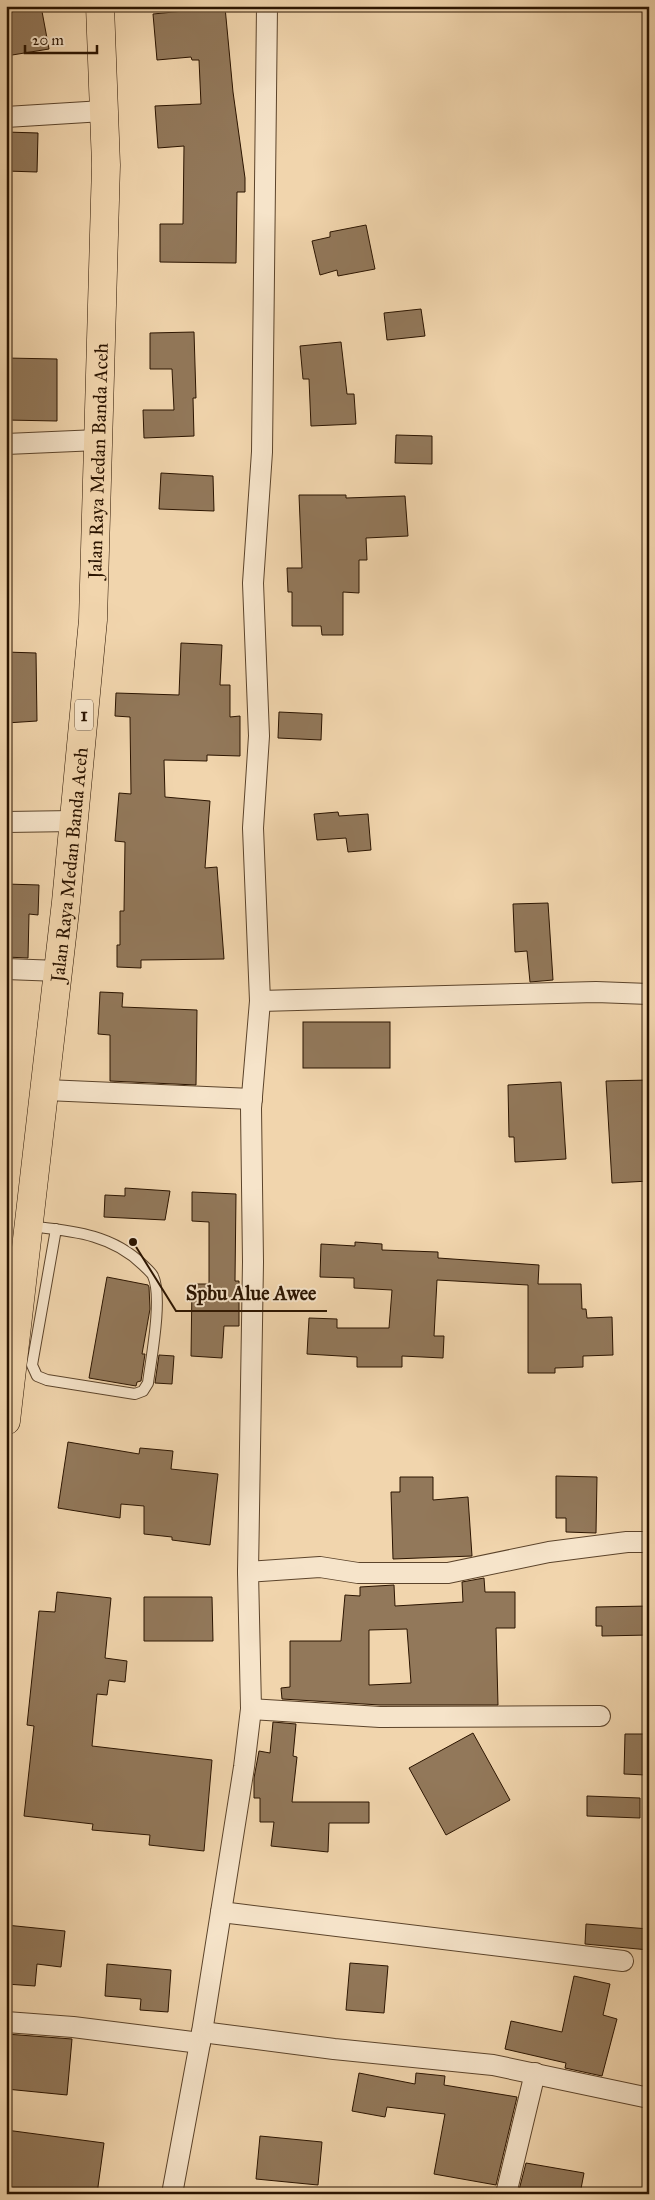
<svg xmlns="http://www.w3.org/2000/svg" width="655" height="2200" font-family="'IM FELL Great Primer',serif">
<rect width="100%" height="100%" fill="#f1d5ad"/>
<filter id="stains"><feTurbulence type="fractalNoise" baseFrequency=".004" numOctaves="4"/><feColorMatrix values="0 0 0 0 .2 0 0 0 0 .09 0 0 0 0 .02 0 0 0 .5 -.17"/></filter>
<radialGradient id="worn" r=".72"><stop offset=".6" stop-color="#630" stop-opacity="0"/><stop offset="1" stop-color="#630" stop-opacity=".3"/></radialGradient>
<!-- building -->
<g fill="#92785a" stroke="#2b1400" fill-rule="evenodd">
<path d="M 6,6 L 41,6 L 49,49 L 6,56 Z"/>
<path d="M 225,7 L 233,92 L 245,178 L 245,192 L 237,192 L 236,263 L 160,262 L 160,224 L 183,224 L 184,146 L 158,148 L 155,106 L 201,104 L 199,60 L 192,60 L 191,57 L 157,60 L 153,14 Z"/>
<path d="M 6,132 L 38,133 L 37,172 L 6,171 Z"/>
<path d="M 366,225 L 375,269 L 338,276 L 337,270 L 320,275 L 312,241 L 330,237 L 330,232 Z"/>
<path d="M 421,309 L 425,336 L 387,340 L 384,313 Z"/>
<path d="M 194,332 L 196,398 L 193,398 L 194,436 L 144,438 L 143,410 L 174,410 L 172,369 L 150,369 L 150,333 Z"/>
<path d="M 341,342 L 347,394 L 354,394 L 356,424 L 311,426 L 309,379 L 303,379 L 300,346 Z"/>
<path d="M 6,358 L 57,359 L 57,421 L 6,420 Z"/>
<path d="M 396,435 L 432,436 L 432,464 L 395,463 Z"/>
<path d="M 161,473 L 213,476 L 214,511 L 159,509 Z"/>
<path d="M 299,495 L 346,495 L 346,498 L 405,496 L 408,536 L 366,538 L 367,560 L 359,560 L 359,593 L 343,592 L 343,635 L 322,635 L 321,626 L 292,626 L 292,592 L 288,592 L 287,568 L 302,568 Z"/>
<path d="M 181,643 L 222,645 L 220,685 L 230,685 L 230,717 L 240,716 L 240,756 L 207,755 L 207,761 L 164,760 L 165,797 L 210,801 L 205,868 L 217,867 L 224,959 L 141,960 L 141,968 L 117,967 L 117,945 L 120,945 L 120,911 L 124,911 L 125,842 L 115,841 L 119,793 L 131,794 L 130,717 L 115,716 L 116,693 L 179,695 Z"/>
<path d="M 6,652 L 36,653 L 37,721 L 6,723 Z"/>
<path d="M 279,712 L 322,714 L 321,740 L 278,738 Z"/>
<path d="M 338,812 L 339,816 L 368,814 L 371,850 L 348,852 L 346,838 L 317,840 L 314,814 Z"/>
<path d="M 6,884 L 39,885 L 38,915 L 29,914 L 28,958 L 6,957 Z"/>
<path d="M 548,903 L 553,980 L 530,982 L 527,951 L 515,952 L 513,904 Z"/>
<path d="M 100,992 L 123,993 L 122,1007 L 197,1010 L 196,1085 L 110,1081 L 110,1035 L 98,1034 Z"/>
<rect x="303" y="1022" width="87" height="46"/>
<path d="M 649,1080 L 649,1181 L 612,1183 L 606,1081 Z"/>
<path d="M 561,1082 L 566,1159 L 515,1162 L 514,1137 L 509,1137 L 508,1085 Z"/>
<path d="M 125,1188 L 170,1191 L 165,1220 L 104,1217 L 105,1195 L 125,1196 Z"/>
<path d="M 192,1192 L 236,1194 L 235,1281 L 239,1281 L 239,1326 L 224,1326 L 222,1358 L 191,1356 L 192,1284 L 209,1284 L 209,1222 L 192,1221 Z"/>
<path d="M 355,1242 L 382,1244 L 382,1250 L 438,1252 L 438,1258 L 539,1265 L 538,1284 L 581,1284 L 582,1309 L 586,1309 L 587,1318 L 612,1317 L 613,1355 L 583,1356 L 583,1367 L 555,1368 L 555,1373 L 528,1373 L 528,1285 L 437,1280 L 434,1336 L 444,1336 L 443,1358 L 402,1356 L 402,1367 L 357,1367 L 357,1357 L 307,1354 L 309,1318 L 337,1319 L 337,1328 L 389,1328 L 392,1290 L 354,1288 L 354,1278 L 320,1277 L 321,1244 L 355,1246 Z"/>
<path d="M 107,1277 L 148,1285 L 149,1287 L 150,1309 L 142,1354 L 145,1354 L 141,1381 L 137,1382 L 136,1386 L 89,1378 Z"/>
<path d="M 159,1355 L 174,1356 L 172,1384 L 155,1383 Z"/>
<path d="M 68,1442 L 139,1454 L 140,1448 L 173,1451 L 171,1469 L 218,1474 L 210,1545 L 172,1540 L 172,1537 L 144,1534 L 144,1506 L 121,1504 L 120,1518 L 58,1508 Z"/>
<path d="M 556,1476 L 597,1477 L 596,1533 L 566,1532 L 566,1518 L 556,1518 Z"/>
<path d="M 400,1477 L 433,1477 L 433,1500 L 468,1497 L 472,1556 L 393,1559 L 391,1492 L 400,1492 Z"/>
<path d="M 484,1578 L 485,1592 L 515,1592 L 515,1628 L 496,1628 L 498,1705 L 380,1705 L 282,1699 L 281,1688 L 290,1687 L 290,1641 L 341,1641 L 345,1595 L 360,1596 L 360,1587 L 394,1585 L 395,1606 L 463,1602 L 462,1582 ZM 407,1629 L 411,1683 L 369,1685 L 369,1630 Z"/>
<path d="M 57,1592 L 111,1598 L 105,1658 L 127,1661 L 125,1682 L 109,1680 L 107,1695 L 97,1694 L 92,1746 L 212,1760 L 204,1851 L 149,1845 L 150,1835 L 92,1830 L 93,1824 L 24,1816 L 34,1726 L 27,1725 L 39,1611 L 55,1612 Z"/>
<path d="M 144,1597 L 212,1597 L 213,1641 L 144,1641 Z"/>
<path d="M 649,1606 L 649,1635 L 602,1636 L 602,1626 L 596,1626 L 596,1607 Z"/>
<path d="M 273,1722 L 296,1724 L 293,1756 L 297,1757 L 292,1802 L 369,1802 L 369,1823 L 329,1823 L 328,1852 L 271,1846 L 274,1822 L 260,1822 L 260,1798 L 254,1798 L 254,1778 L 259,1751 L 270,1753 Z"/>
<path d="M 473,1733 L 510,1800 L 446,1835 L 409,1768 Z"/>
<path d="M 625,1734 L 648,1734 L 646,1775 L 624,1774 Z"/>
<path d="M 587,1796 L 640,1798 L 640,1818 L 587,1816 Z"/>
<path d="M 586,1924 L 649,1929 L 649,1950 L 585,1944 Z"/>
<path d="M 6,1925 L 65,1931 L 61,1967 L 37,1964 L 35,1986 L 6,1984 Z"/>
<path d="M 350,1963 L 388,1966 L 384,2013 L 346,2010 Z"/>
<path d="M 107,1964 L 171,1970 L 168,2012 L 140,2010 L 141,1999 L 105,1996 Z"/>
<path d="M 574,1976 L 610,1984 L 603,2015 L 617,2019 L 602,2076 L 565,2068 L 566,2063 L 505,2049 L 511,2021 L 562,2032 Z"/>
<path d="M 6,2034 L 72,2039 L 67,2095 L 6,2089 Z"/>
<path d="M 359,2073 L 415,2084 L 416,2073 L 445,2076 L 444,2085 L 517,2097 L 496,2185 L 434,2174 L 445,2114 L 387,2107 L 385,2117 L 352,2111 Z"/>
<path d="M 6,2130 L 104,2143 L 97,2194 L 6,2194 Z"/>
<path d="M 260,2136 L 322,2142 L 318,2185 L 256,2179 Z"/>
<path d="M 526,2163 L 584,2173 L 580,2194 L 539,2194 L 519,2190 Z"/>
</g>
<g fill="none" stroke-linecap="round" stroke-linejoin="round">
<defs>
<path id="service" d="M 30,1226 C 72,1231 112,1234 143,1265 C 146,1268 152,1273 153,1276 C 163,1297 151,1359 148,1383 L 143,1391 L 135,1394 L 47,1380 L 37,1376 L 32,1365 L 56,1229"/>
<g id="minor">
<path d="M 6,117 L 103,111"/>
<path d="M 6,444 L 98,440"/>
<path d="M 6,822 L 74,821"/>
<path d="M 6,969 L 59,971"/>
<path d="M 260,1001 L 596,992 L 649,994"/>
<path d="M 46,1090 L 252,1099"/>
<path d="M 248,1572 L 253,1262 L 251,1108 L 260,1001 L 253,828 L 259,736 L 253,583 L 262,452 L 267,6"/>
<path d="M 251,1709 L 380,1717 L 600,1716"/>
<path d="M 221,1912 L 623,1961"/>
<path d="M 6,2022 L 73,2027 L 200,2043"/>
<path d="M 202,2032 L 334,2049 L 493,2065 L 649,2098"/>
<path d="M 172,2194 L 202,2032 L 244,1767 L 251,1709 L 248,1572 L 320,1567 L 358,1573 L 448,1573 L 549,1552 L 627,1542 L 649,1542"/>
<path d="M 506,2194 L 535,2073"/>
</g>
<g id="trunk">
<path id="s1" d="M 6,1421 L 66,902 L 93,620 L 106,165 L 100,6"/>
</g>
</defs>
<!-- service casing -->
<use href="#service" stroke="#5c442b" stroke-width="12"/>
<!-- minor casing -->
<use href="#minor" stroke="#5c442b" stroke-width="22"/>
<!-- trunk casing -->
<use href="#trunk" stroke="#2b1400" stroke-width="29"/>
<!-- service -->
<use href="#service" stroke="#f6e4ca" stroke-width="10"/>
<!-- minor -->
<use href="#minor" stroke="#f6e4ca" stroke-width="20"/>
<!-- trunk -->
<use href="#trunk" stroke="#f1d5ad" stroke-width="28"/>
</g>
<g text-anchor="middle" dominant-baseline="central" stroke-width="4" stroke-linejoin="round" paint-order="stroke">
<!-- shield labels -->
<rect fill="#f6e4ca" stroke="#68523d" stroke-width="1" x="75" y="699.5" width="18" height="31" rx="4"/>
<g font-size="18" font-weight="bold" fill="#2b1400">
<text x="84" y="715">1</text>
</g>
<!-- street labels -->
<g font-size="19" fill="#2b1400" stroke="#f6e4ca">
<text stroke="none"><textPath href="#s1" startOffset="965">Jalan Raya Medan Banda Aceh</textPath></text>
<text stroke="none"><textPath href="#s1" startOffset="560">Jalan Raya Medan Banda Aceh</textPath></text>
</g>
</g>
<!-- callouts -->
<path fill="none" stroke="#2b1400" stroke-width="2" d="M133 1242L176 1311H327"/>
<circle fill="#2b1400" stroke="#f6e4ca" stroke-width="2" cx="133" cy="1242" r="5"/>
<g font-size="20" text-anchor="middle" font-weight="bold" fill="#2b1400" stroke="#f6e4ca" stroke-width="4" stroke-linejoin="round" paint-order="stroke">
<text x="251" y="1300">Spbu Alue Awee</text>
</g>
<!-- margin -->
<rect width="655" height="2200" fill="none" stroke="#f1d5ad" stroke-width="25"/>
<rect x="8" y="8" width="640" height="2185" fill="none" stroke="#2b1400" stroke-width="2.5"/>
<rect x="12" y="12" width="630" height="2175" fill="none" stroke="#2b1400"/>
<!-- scale -->
<path d="M25 45v8h72v-8" fill="none" stroke="#2b1400" stroke-width="2.5"/>
<text x="32" y="45" font-size="15" fill="#2b1400" stroke="#f6e4ca" stroke-width="4" paint-order="stroke">20 m</text>
<rect width="100%" height="100%" filter="url(#stains)"/>
<rect width="100%" height="100%" fill="url(#worn)"/>
</svg>
